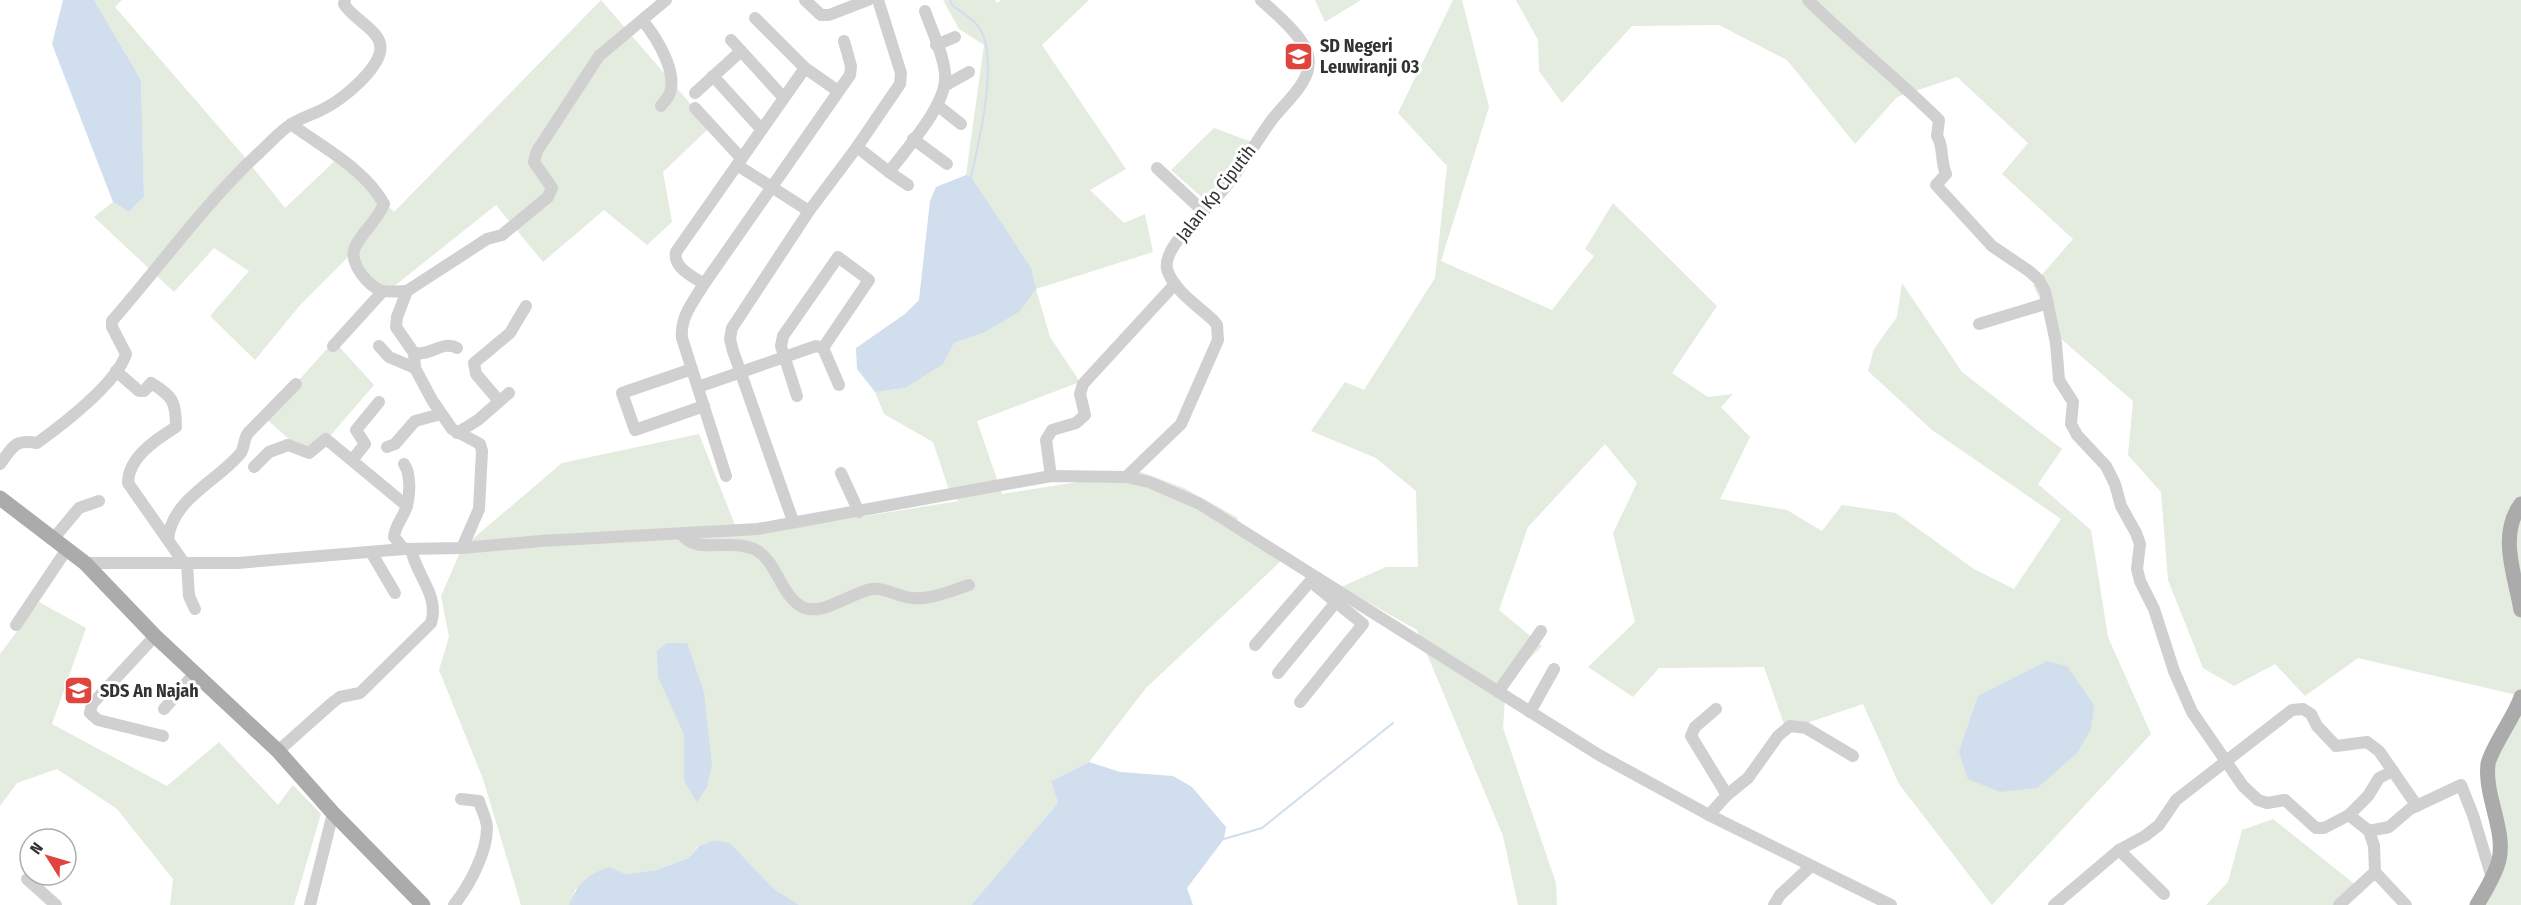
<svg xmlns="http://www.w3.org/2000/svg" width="2521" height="905" font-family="'Fira Sans Condensed',sans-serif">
<rect width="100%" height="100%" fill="#fff"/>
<!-- green -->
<g fill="#e4ebdf">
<path d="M 94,0 L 122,0 L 115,7 L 243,155 L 285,208 L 340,156 L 394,212 L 601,0 L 688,101 L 708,129 L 663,172 L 672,222 L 647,245 L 604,210 L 543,262 L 496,205 L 383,295 L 354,251 L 301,304 L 255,360 L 210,316 L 249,271 L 214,248 L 174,292 L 94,217 L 113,202 L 129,212 L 144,197 L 141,80 Z"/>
<path d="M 943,0 L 995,0 L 997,3 L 1001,0 L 1089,0 L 1042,45 L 1126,169 L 1090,190 L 1124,223 L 1145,214 L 1153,252 L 1036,289 L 1050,337 L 1080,382 L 977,421 L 1002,494 L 1141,472 L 1184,488 L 1238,518 L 1232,529 L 1281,561 L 1146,688 L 1089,762 L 1051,781 L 1058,803 L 971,905 L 799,905 L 773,888 L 730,843 L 714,840 L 697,847 L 688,858 L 657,870 L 625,874 L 610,867 L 575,890 L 569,905 L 521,905 L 483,779 L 439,670 L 449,637 L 441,596 L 462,548 L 562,463 L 699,434 L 737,530 L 828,522 L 959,501 L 951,496 L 933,442 L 884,414 L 875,392 L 905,388 L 942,364 L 954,343 L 983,333 L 971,177 L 966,175 L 984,45 L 959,29 Z"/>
<path d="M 1315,0 L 1361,0 L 1325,22 Z"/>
<path d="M 1453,0 L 1462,0 L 1489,107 L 1441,261 L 1552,310 L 1594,256 L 1585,249 L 1613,203 L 1717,306 L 1672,373 L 1708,397 L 1733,394 L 1721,407 L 1750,437 L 1720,499 L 1787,510 L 1822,531 L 1842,505 L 1896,513 L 1974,569 L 2014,589 L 2061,519 L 1932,430 L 1868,371 L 1874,349 L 1897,317 L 1902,283 L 1962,372 L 2062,449 L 2038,484 L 2091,530 L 2108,637 L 2151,734 L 1992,905 L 1899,784 L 1863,704 L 1786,730 L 1764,667 L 1659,668 L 1633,697 L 1588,667 L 1635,622 L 1613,533 L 1637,483 L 1605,444 L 1528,527 L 1499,610 L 1542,646 L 1506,682 L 1503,728 L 1556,883 L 1557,905 L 1518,905 L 1503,836 L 1417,630 L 1341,587 L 1386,567 L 1418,567 L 1416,491 L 1376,458 L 1311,431 L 1345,382 L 1364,390 L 1435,278 L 1447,166 L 1398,113 Z"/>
<path d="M 1516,0 L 2521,0 L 2521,696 L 2358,658 L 2305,696 L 2275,664 L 2234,686 L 2203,668 L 2168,580 L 2161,492 L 2128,455 L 2133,401 L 2060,338 L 2033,285 L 2073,239 L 2002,174 L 2028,143 L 1957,77 L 1897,97 L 1855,144 L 1787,60 L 1719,25 L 1632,26 L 1562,103 L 1539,71 L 1538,40 Z"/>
<path d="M 1214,128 L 1252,142 L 1205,200 L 1171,170 Z"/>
<path d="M 334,341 L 374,385 L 311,458 L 265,418 Z"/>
<path d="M 39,602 L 86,628 L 52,724 L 167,786 L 219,742 L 278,805 L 293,785 L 321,814 L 294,905 L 170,905 L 173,879 L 117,809 L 57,769 L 17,783 L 0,806 L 0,654 Z"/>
<path d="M 2521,712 L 2521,905 L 2478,905 L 2500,864 L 2486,794 L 2495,760 Z"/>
<path d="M 2273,819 L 2357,886 L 2341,905 L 2206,905 L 2228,882 L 2242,830 Z"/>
</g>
<!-- water -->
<g fill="#d0deed">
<path d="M 63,0 L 94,0 L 141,80 L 144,197 L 129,212 L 113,202 L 52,44 Z"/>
<path d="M 966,175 L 971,177 L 1031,268 L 1036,289 L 1019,312 L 983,333 L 954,343 L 943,364 L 905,388 L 875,392 L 857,369 L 856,348 L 905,314 L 919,300 L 930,201 L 936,187 Z"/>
<path d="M 667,643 L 687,643 L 704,693 L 712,765 L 707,787 L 697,802 L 684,781 L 684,734 L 658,677 L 657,651 Z"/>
<path d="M 2047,661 L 2067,666 L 2094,705 L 2091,729 L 2077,753 L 2037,788 L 2000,792 L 1968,779 L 1959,752 L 1978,696 Z"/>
<path d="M 1089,762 L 1120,772 L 1173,776 L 1192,787 L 1226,827 L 1224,839 L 1187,888 L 1193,905 L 971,905 L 1058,803 L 1051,781 Z"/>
<path d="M 714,840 L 730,843 L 773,888 L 799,905 L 569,905 C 577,884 589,873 610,867 L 625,874 L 657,870 L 688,858 L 699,846 Z"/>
</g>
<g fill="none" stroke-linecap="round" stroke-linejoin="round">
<!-- stream -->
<g stroke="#d0deed" stroke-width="2">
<path d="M 950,0 L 952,5 C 961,12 975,20 980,29 C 999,59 979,143 971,177"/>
<path d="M 1224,839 L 1262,828 L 1393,723"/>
</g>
<!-- minor -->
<g stroke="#d0d0d0" stroke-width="12">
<path d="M 805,0 L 821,15 L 829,15 L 868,0"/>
<path d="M 1808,0 C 1850,42 1897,78 1939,120 L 1937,136 C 1944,146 1940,160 1946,174 L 1936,185 L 1992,246 L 2029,271 L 2039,280 L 2045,291 L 2056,343 L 2059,380 L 2073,402 L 2071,424 L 2077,435 L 2106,466 L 2115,484 L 2121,506 L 2136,533 L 2140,544 L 2137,569 L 2140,581 L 2154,609 L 2174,671 L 2192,712 L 2243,786 L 2258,800 L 2267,803 L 2285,800 L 2316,828 L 2324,828 L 2349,815 L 2369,831 L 2374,846 L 2375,872 L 2406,905"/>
<path d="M 755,18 L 805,68 L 838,91"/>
<path d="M 643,21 C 656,37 679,73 669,95 C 667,99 663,103 661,106"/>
<path d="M 731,40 L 783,97"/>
<path d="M 936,45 L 955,37"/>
<path d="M 713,76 L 761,129"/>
<path d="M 946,85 L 969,72"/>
<path d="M 695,93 L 741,51"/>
<path d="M 937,105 L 961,124"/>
<path d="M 695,108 L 741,158"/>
<path d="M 291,124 C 323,148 364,168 384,204 C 377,221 363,231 355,247 C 348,262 369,288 383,291 C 391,292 400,291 407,291"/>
<path d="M 913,139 L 947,164"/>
<path d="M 857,147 L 889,172 C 906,149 949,103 945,73 C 943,53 932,31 925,11"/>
<path d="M 737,165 L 809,211"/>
<path d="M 1157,168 L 1203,211"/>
<path d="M 889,172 L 908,185"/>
<path d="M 704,284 C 692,276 673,268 676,252 L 805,68"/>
<path d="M 1979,324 L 2048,303"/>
<path d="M 333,346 L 383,291"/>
<path d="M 379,346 L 389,357 L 415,368"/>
<path d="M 414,353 C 431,356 443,340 457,348"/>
<path d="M 692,369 L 622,393 L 635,430 L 704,406"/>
<path d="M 116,371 L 139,391 L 144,391 L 151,383 C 173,396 176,402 176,427 C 157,439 128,457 128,483 L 184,563"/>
<path d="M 698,387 L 816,346 L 823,348 L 839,385"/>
<path d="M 797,396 L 781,346 L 783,336 L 838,257 L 869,280 L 823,348"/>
<path d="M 499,401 L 476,374 L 474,363 L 510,333 L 526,306"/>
<path d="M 457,433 L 478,420 L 509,393"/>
<path d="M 387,447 L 395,444 L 415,421 L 441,414"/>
<path d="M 353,459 L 365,444 L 356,430 L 379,402"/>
<path d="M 0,464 C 13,447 14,439 37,443 C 62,425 117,383 126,354 L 112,327 L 112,321 C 161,265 205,203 260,152 C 270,143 279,132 290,125 C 301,117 316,114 327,107 C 344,98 376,71 380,52 C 385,32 354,21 344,4 L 345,0"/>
<path d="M 404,464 C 411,474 410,494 407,506 C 403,518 395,525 394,537 L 404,549"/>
<path d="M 254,467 L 269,452 L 288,445 L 309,453 L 326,439 L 407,506"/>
<path d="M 841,473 L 859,512"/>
<path d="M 726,476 L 682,338 C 680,317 693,302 704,284 L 850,75 L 851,66 L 844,41"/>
<path d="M 1051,476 L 1046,440 L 1052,430 L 1076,423 L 1085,415 L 1080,394 L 1083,384 L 1175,284"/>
<path d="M 1126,477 L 1181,424 L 1218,340 L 1217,325 L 1213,320 C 1198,306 1173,290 1167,269 C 1165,259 1172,248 1178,240 C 1193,221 1212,204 1227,185 C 1243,165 1256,142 1271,121 C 1285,102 1314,81 1308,55 C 1304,37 1275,13 1261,0"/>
<path d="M 793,521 L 733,351 L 730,339 L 732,328 L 809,211 L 857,147 L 900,84 L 901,73 L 878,0"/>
<path d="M 682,534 C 694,555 729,538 754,549 C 776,559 779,591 799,605 C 819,620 851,592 872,589 C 884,587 899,597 912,598 C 931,600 950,591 969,585"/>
<path d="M 54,538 L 79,508 L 99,501"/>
<path d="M 168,540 C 171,500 216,482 240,454 C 245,448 243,440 248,433 L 296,384"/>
<path d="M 462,548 L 479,509 L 482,451 L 480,444 L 452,429 L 432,400 L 415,368 L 414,353 L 396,327 L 397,317 L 407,291 L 487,239 L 502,235 L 548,197 L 552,188 L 534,162 L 537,151 L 599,56 L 666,0"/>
<path d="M 371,552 L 395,593"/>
<path d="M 85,563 L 237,563 L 404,549 L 462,548 L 541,541 L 758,529 L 1051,476 L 1126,477 L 1149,482 L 1200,504 L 1599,755 L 1709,815 L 1891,905"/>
<path d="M 187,564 L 189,596 L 195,609"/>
<path d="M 16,625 L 67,549"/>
<path d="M 155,636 L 92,704 L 90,713 L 98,720 L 163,736"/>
<path d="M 1255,645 L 1314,577"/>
<path d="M 1278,673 L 1336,602"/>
<path d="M 1498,692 L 1541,631"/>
<path d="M 1300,702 L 1363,624 L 1316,586"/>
<path d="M 164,709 L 195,673"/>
<path d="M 1716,709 L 1695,727 L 1691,736 L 1727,795"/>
<path d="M 1530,712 L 1554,669"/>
<path d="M 278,751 L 332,703 L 340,697 L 360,693 L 431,623 C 440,596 416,575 411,549"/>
<path d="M 1709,815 L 1727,795 L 1748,778 L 1778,736 L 1790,726 L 1806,728 L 1853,756"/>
<path d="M 2349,815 L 2368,796 L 2379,778 L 2393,771"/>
<path d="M 2369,831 L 2389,827 L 2410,809 L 2461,785 L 2473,815 L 2492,878"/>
<path d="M 2119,850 L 2164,894"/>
<path d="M 27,879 L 56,905"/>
<path d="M 310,905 L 333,813"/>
<path d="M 454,905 C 469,886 487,853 487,828 C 487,819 481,809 479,801 L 461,799"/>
<path d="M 1774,905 L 1780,895 L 1811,866"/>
<path d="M 2054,905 L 2119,850 L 2145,836 L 2159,825 L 2176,800 L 2292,710 L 2303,709 L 2311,714 L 2317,726 L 2336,746 L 2367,742 L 2379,751 L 2417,806"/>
<path d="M 2339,905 L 2375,872"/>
</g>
<!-- major -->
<g stroke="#ababab" stroke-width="15">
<path d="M 0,498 L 85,563 L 155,636 L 278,751 L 333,813 L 423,905"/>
<path d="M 2521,504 C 2498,535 2515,575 2521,610"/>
<path d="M 2477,905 C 2485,891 2495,876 2499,860 C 2506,830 2484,795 2488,764 C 2491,748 2515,716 2521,697"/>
</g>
</g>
<!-- icons -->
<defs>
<symbol id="school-square" viewBox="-11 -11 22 22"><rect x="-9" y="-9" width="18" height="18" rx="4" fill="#df443f" stroke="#fff"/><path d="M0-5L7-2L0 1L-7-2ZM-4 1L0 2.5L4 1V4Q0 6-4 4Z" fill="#fff"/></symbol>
</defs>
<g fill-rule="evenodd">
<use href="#school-square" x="1282" y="40" width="33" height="33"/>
<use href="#school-square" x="62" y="674" width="33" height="33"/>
</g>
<g text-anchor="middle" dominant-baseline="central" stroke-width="6" stroke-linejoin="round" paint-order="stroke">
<!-- poi labels -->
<g font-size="18" font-weight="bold" fill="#333" stroke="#fff" text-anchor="start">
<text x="1320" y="46">SD Negeri<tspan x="1320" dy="21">Leuwiranji 03</tspan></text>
<text x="100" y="691">SDS An Najah</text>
</g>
<!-- street labels -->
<g font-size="18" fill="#333" stroke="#fff">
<text transform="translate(1216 193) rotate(-52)">Jalan Kp Ciputih</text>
</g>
</g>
<!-- north arrow -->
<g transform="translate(48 857) rotate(307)"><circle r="28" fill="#ffffff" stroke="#adadad" stroke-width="1.5"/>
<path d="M0-4.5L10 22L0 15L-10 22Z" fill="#df443f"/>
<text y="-9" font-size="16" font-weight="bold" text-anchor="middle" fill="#333333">N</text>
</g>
</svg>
